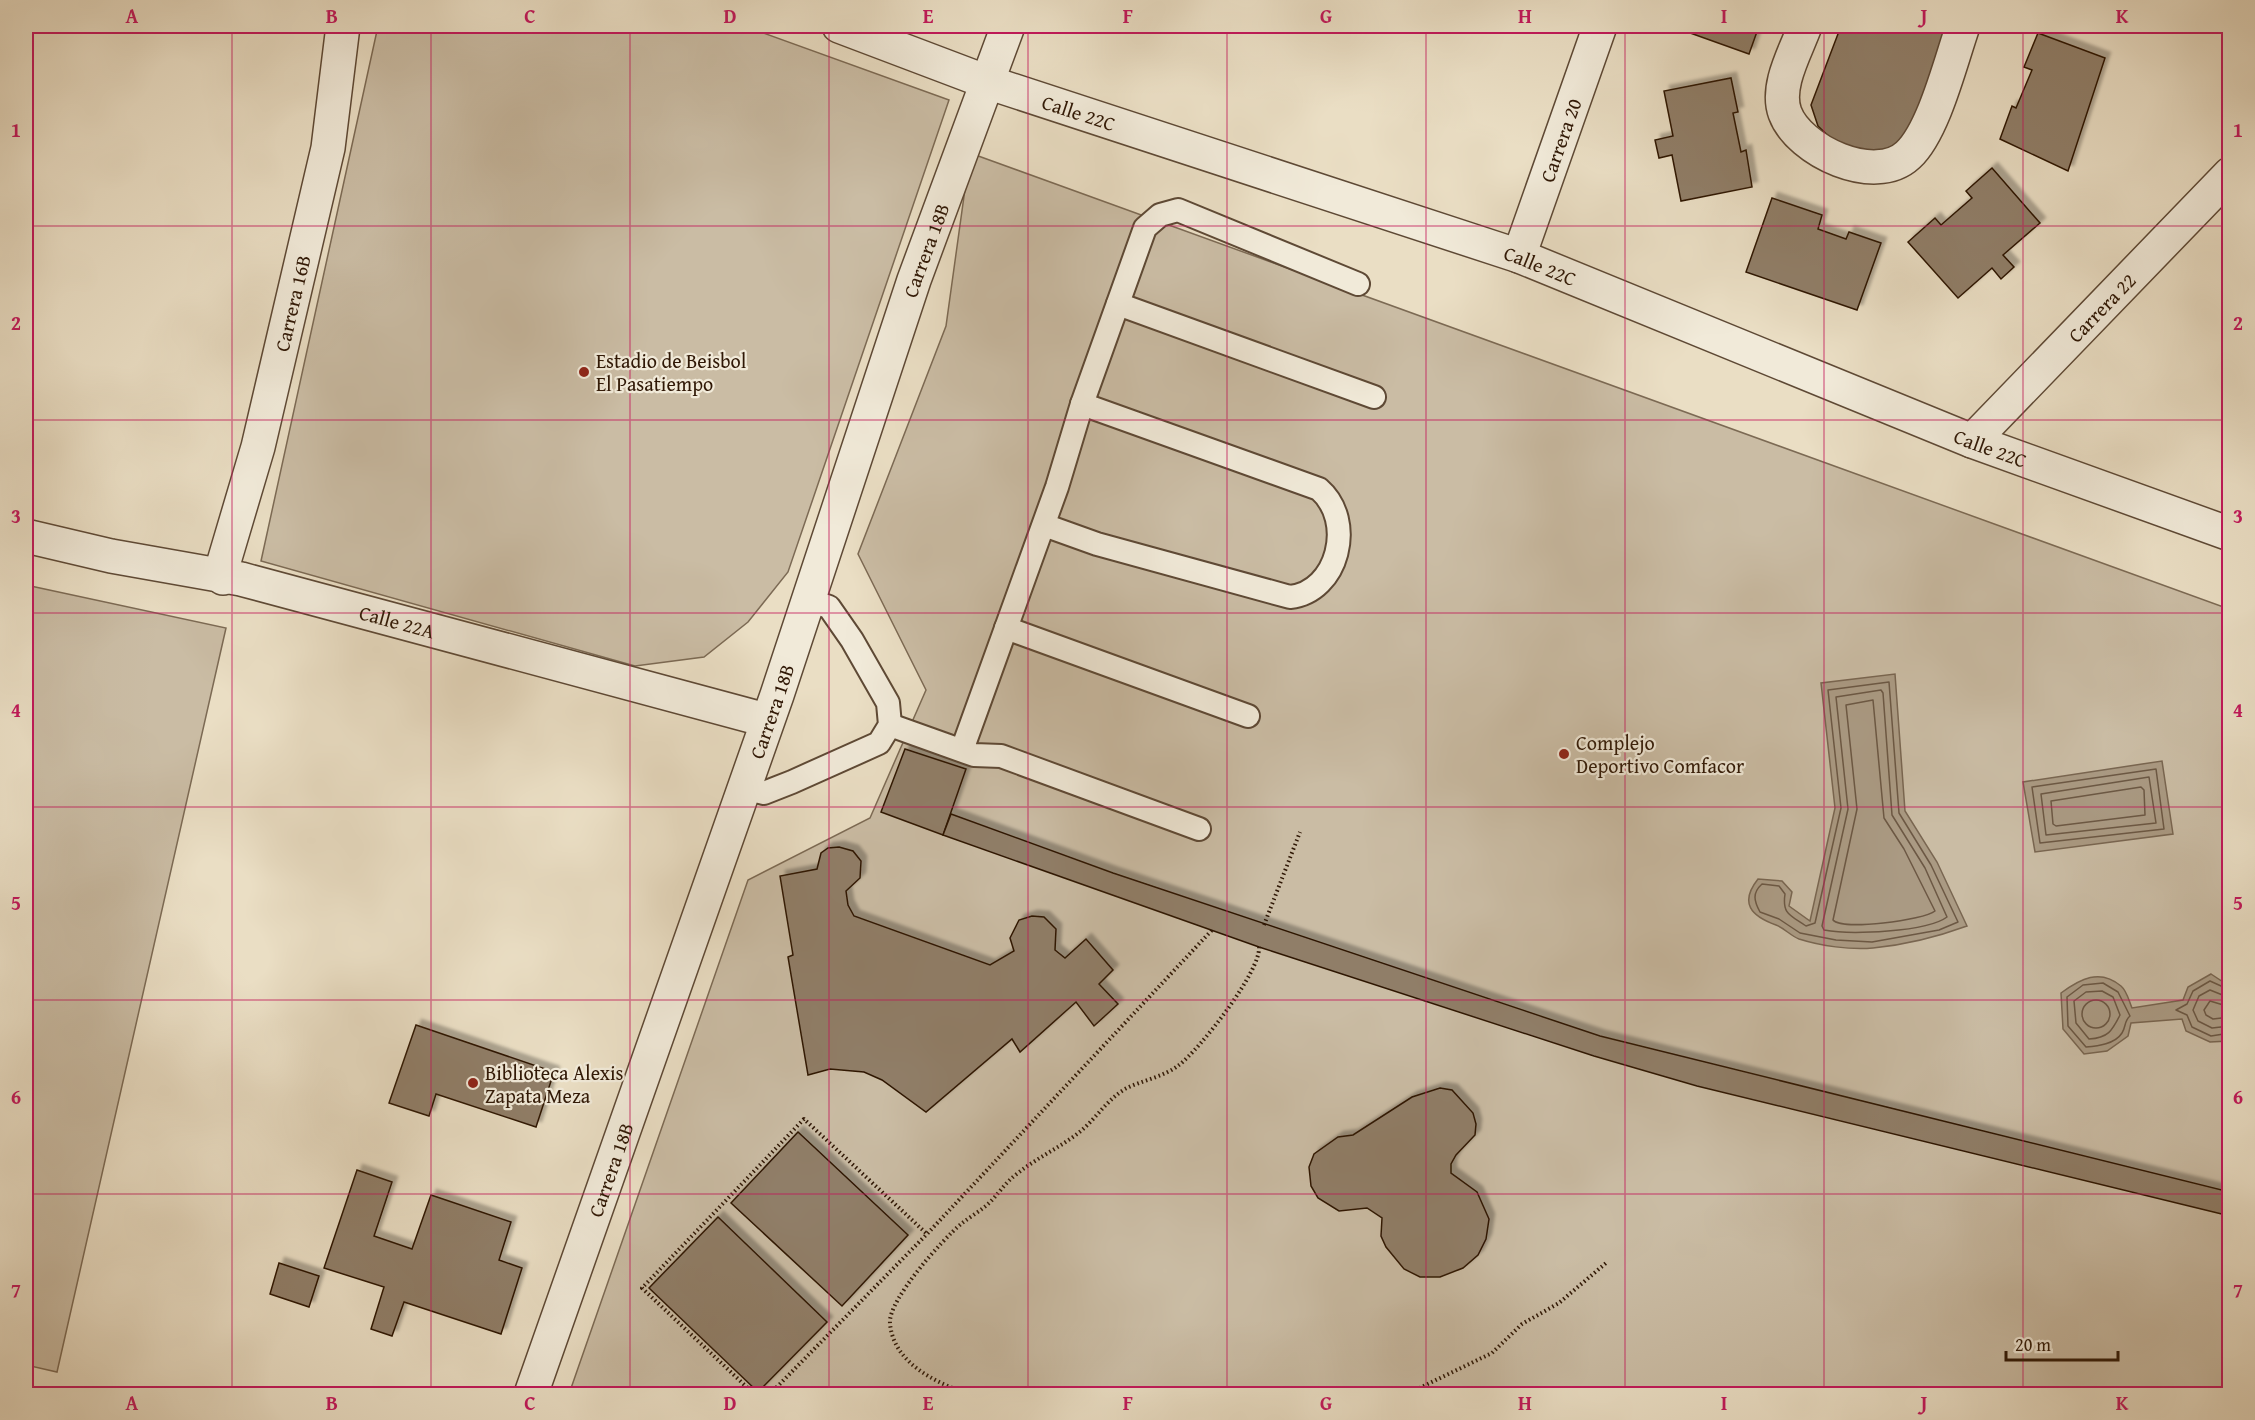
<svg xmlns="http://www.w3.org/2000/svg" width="2255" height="1420" font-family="'Gentium Book Plus',serif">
<defs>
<filter id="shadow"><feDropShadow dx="5.5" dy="-5.5" stdDeviation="1.5" flood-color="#0004"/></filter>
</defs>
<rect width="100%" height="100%" fill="#eadec4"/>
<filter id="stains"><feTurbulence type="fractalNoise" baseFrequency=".00333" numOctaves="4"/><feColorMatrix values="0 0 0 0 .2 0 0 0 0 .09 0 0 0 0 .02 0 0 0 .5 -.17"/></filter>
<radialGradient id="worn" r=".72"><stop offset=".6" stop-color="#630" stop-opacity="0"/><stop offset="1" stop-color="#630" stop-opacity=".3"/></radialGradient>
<!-- green -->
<g fill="#cabca4" stroke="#7c6a54" stroke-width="1.5">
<path d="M 378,26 L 744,26 L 949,100 L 788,572 L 748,622 L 704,657 L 635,666 L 261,561 Z"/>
<path d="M 970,153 L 2229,609 L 2229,1394 L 569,1394 L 748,880 L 870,818 L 926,690 L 858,554 L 946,326 Z"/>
<path d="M 26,585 L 226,628 L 57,1372 L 26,1365 Z"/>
</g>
<!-- water -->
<g fill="#aa9a83" stroke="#796651" stroke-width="1.5">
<path d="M 1895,674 L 1905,811 L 1937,862 L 1967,926 C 1937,937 1904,945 1873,948 C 1850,950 1821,946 1799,939 C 1791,936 1784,928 1776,925 C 1751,916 1739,903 1758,879 L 1782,881 L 1792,892 L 1789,906 L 1810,921 L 1835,808 L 1821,683 Z"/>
<path d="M 2162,761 L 2173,834 L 2035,852 L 2023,782 Z"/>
<path d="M 2211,974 L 2229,986 L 2229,1041 L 2210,1042 L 2186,1031 L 2182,1019 L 2131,1023 L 2128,1036 L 2107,1051 L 2084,1054 L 2063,1029 L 2061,993 C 2080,979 2100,968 2121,986 C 2127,991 2129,1001 2132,1008 L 2183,1000 L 2188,987 Z"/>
</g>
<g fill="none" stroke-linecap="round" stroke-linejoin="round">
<!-- shore -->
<g stroke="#6c5844" stroke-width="1.5">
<path d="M 1889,682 L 1899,813 L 1931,865 L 1958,922 L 1939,930 L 1872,942 L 1836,940 L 1800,933 L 1779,919 L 1760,912 C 1754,901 1752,893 1762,884 L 1779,886 L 1785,894 C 1782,914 1790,915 1806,926 L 1815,923 L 1841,808 L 1828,690 Z"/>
<path d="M 1881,690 L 1883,693 L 1892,815 L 1925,868 L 1947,917 C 1927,932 1850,935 1824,930 L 1822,926 L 1848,809 L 1836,697 Z"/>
<path d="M 1873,700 L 1884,818 L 1904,849 L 1935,911 C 1924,920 1842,931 1833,920 L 1857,809 L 1846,705 Z"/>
<path d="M 2156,769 L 2164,829 L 2040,843 L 2032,787 Z"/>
<path d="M 2149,777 L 2156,823 L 2046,835 L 2041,794 Z"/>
<path d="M 2141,787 L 2144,790 L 2145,815 L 2056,826 L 2053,824 L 2051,801 Z"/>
<path d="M 2103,983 L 2118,992 L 2130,1016 C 2124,1021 2126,1027 2122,1033 C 2115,1044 2098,1046 2086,1047 L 2068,1026 L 2067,997 L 2083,985 Z"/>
<path d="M 2230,990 L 2210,981 L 2193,991 L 2187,1004 L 2176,1010 L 2187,1015 L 2192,1027 L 2211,1036 L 2230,1033"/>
<path d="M 2102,991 L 2113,997 L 2120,1015 C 2112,1031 2108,1038 2089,1039 L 2076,1023 L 2074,1001 L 2086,992 Z"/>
<path d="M 2230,998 L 2210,990 L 2199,996 L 2193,1010 L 2198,1021 L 2212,1028 L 2230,1026"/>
<circle cx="2096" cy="1014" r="14"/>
<path d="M 2230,1007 L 2210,1001 L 2204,1010 L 2206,1015 L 2213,1019 L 2230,1017"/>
</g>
</g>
<!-- building -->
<g fill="#907e68" stroke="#2f1705" stroke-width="1.5" filter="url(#shadow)">
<path d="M 1680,26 L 1759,26 L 1749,54 L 1679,29 Z"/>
<path d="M 1841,26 L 1959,26 L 1920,134 L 1871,158 L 1842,149 L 1818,126 L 1811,105 Z"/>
<path d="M 2038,33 L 2105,58 L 2068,171 L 2000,139 L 2012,106 L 2016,108 L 2032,70 L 2024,67 Z"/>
<path d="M 1731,78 L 1738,112 L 1733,113 L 1741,152 L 1746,150 L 1752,187 L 1681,201 L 1672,155 L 1659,158 L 1655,140 L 1673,136 L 1664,91 Z"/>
<path d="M 1992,168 L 2040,223 L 2003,255 L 2014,267 L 2001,279 L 1992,268 L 1958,298 L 1908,242 L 1935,218 L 1941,225 L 1972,198 L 1966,191 Z"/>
<path d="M 1772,198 L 1822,215 L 1818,229 L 1846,239 L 1849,232 L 1881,243 L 1857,310 L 1746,272 Z"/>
<path d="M 905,749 L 966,769 L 943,835 L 881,812 Z"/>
<path d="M 951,814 L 1113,873 L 1600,1036 L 2230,1192 L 2230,1216 L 1697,1086 L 1594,1056 L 1259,947 L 943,835 Z"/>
<path d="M 839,847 L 853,851 L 861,861 L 860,878 L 846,891 L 848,905 L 854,916 L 990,965 L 1014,951 L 1010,938 L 1019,920 L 1032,916 L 1044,917 L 1056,929 L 1055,950 L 1065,958 L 1086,939 L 1113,970 L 1099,984 L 1118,1004 L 1094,1026 L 1076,1002 L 1020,1052 L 1012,1039 L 926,1112 L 882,1080 L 864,1072 L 830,1069 L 808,1075 L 788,957 L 793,955 L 780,876 L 817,869 L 821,853 L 828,848 Z"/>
<path d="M 416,1025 L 554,1072 L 536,1127 L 436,1094 L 429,1116 L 389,1103 Z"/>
<path d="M 1440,1088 L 1452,1090 L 1473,1113 L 1476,1124 L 1475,1135 L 1456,1155 L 1451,1164 L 1451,1173 L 1477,1192 L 1489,1219 L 1486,1239 L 1478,1255 L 1463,1268 L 1440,1277 L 1420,1277 L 1404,1269 L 1386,1247 L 1381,1236 L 1382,1218 L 1367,1208 L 1339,1211 L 1318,1198 L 1311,1186 L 1309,1167 L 1314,1154 L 1338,1137 L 1353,1135 L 1412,1097 Z"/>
<path d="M 798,1132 L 908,1235 L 842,1306 L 731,1203 Z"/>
<path d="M 357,1170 L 392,1182 L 374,1236 L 412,1249 L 431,1195 L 511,1222 L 499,1260 L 522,1268 L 501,1334 L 404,1302 L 392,1336 L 371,1329 L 384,1287 L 324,1268 Z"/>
<path d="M 718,1217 L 827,1322 L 758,1392 L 649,1288 Z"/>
<path d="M 279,1263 L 319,1276 L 309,1307 L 270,1294 Z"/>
</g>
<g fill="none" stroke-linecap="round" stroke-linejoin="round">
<defs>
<g id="service">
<path d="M 1118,304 L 1374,397"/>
<path d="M 1044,525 L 1097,544 L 1290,597 C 1338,592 1356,521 1319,489 L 1082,404"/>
<path d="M 1006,628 L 1248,716"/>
<path d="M 890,725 L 974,755 L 1001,756 L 1199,829"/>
<path d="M 962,750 L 1057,487 L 1082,404 L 1145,228 L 1160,215 L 1178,210 L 1358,284"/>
<path d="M 743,788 L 764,793 L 792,782 L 879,743 L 890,725 L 888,703 L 852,640 L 829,607 L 809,600"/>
</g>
<g id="minor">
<path id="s1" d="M 839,26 L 987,82 L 1519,256 L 1972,441 L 2230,534"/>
<path d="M 1805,26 C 1796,51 1775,86 1785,113 C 1799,151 1875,186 1908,155 C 1934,131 1951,60 1963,26"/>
<path id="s2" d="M 1519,256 L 1600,26"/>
<path id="s3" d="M 1972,441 L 2230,174"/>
<path id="s4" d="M 26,536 L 111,556 L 241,579 L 766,720"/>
<path id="s5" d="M 223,578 L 223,565 L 258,447 L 328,148 L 343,26"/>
<path id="s6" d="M 531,1394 L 777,695 L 914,280 L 1008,26"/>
</g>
</defs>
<!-- service casing -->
<use href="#service" stroke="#5e4935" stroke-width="26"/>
<!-- minor casing -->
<use href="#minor" stroke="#5e4935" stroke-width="36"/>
<!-- path -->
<g stroke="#2f1705" stroke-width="4" stroke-dasharray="1.5 3" stroke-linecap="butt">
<path d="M 1264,925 L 1300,832"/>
<path d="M 754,1394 L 642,1288 L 804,1119 L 927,1234"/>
<path d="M 770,1394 L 927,1234 L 1212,930"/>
<path d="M 969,1394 C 936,1383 893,1363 890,1323 C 888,1300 943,1239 961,1224 C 971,1216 984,1209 993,1199 C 1002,1189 1007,1181 1018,1173 C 1038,1157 1063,1146 1082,1130 C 1097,1117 1107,1100 1125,1089 C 1142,1080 1164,1077 1179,1065 C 1200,1049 1261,971 1259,947"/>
<path d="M 1407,1394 L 1492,1353 L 1522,1324 L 1559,1303 L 1606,1263"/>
</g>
<!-- service -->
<use href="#service" stroke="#f1ead9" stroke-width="22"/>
<!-- minor -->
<use href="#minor" stroke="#f1ead9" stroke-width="33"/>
</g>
<!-- grid -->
<path fill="none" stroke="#c2185b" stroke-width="1.5" stroke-opacity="0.55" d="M 232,26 L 232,1394M 431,26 L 431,1394M 630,26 L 630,1394M 829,26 L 829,1394M 1028,26 L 1028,1394M 1227,26 L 1227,1394M 1426,26 L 1426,1394M 1625,26 L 1625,1394M 1824,26 L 1824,1394M 2023,26 L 2023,1394M 26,226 L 2230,226M 26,420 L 2230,420M 26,613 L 2230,613M 26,807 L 2230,807M 26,1000 L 2230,1000M 26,1194 L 2230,1194"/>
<!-- markers -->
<g fill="#8f2418" stroke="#f1ead9" stroke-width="2">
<circle cx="584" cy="372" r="6"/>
<circle cx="1564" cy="754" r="6"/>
<circle cx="473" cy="1083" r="6"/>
</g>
<g text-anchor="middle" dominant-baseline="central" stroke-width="4.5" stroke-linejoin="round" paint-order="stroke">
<!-- street labels -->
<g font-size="20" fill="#2f1705" stroke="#f1ead9">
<text stroke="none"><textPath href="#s1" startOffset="255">Calle 22C</textPath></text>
<text stroke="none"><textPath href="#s2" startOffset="123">Carrera 20</textPath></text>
<text stroke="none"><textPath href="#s6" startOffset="1210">Carrera 18B</textPath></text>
<text stroke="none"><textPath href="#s1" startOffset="741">Calle 22C</textPath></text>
<text stroke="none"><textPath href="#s5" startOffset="284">Carrera 16B</textPath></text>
<text stroke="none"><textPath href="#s3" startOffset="186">Carrera 22</textPath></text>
<text stroke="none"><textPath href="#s1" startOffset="1227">Calle 22C</textPath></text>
<text stroke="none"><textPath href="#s4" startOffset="381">Calle 22A</textPath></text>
<text stroke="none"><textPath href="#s6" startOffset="724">Carrera 18B</textPath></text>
<text stroke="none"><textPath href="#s6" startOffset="238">Carrera 18B</textPath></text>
</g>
<!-- poi labels -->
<g font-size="20" fill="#2f1705" stroke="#f1ead9" text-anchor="start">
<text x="596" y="360">Estadio de Beisbol<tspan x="596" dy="23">El Pasatiempo</tspan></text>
<text x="1576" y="742">Complejo<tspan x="1576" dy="23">Deportivo Comfacor</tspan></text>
<text x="485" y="1072">Biblioteca Alexis<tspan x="485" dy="23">Zapata Meza</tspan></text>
</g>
</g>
<!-- margin -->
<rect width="2255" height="1420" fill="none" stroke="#eadec4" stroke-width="66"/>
<!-- scale -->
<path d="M2006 1351v9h112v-9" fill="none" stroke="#2f1705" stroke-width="3"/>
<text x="2015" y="1351" font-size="18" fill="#2f1705" stroke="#f1ead9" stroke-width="4.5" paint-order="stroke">20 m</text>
<rect x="33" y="33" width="2189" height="1354" fill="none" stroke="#c2185b" stroke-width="2"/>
<g font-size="20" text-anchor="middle" font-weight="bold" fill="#c2185b">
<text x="132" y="23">A</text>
<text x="332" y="23">B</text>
<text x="530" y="23">C</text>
<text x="730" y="23">D</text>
<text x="928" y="23">E</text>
<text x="1128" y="23">F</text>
<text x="1326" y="23">G</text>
<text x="1525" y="23">H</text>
<text x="1724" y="23">I</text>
<text x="1924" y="23">J</text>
<text x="2122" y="23">K</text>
<text x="16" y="137">1</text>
<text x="2238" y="137">1</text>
<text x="16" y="330">2</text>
<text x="2238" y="330">2</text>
<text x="16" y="523">3</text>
<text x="2238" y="523">3</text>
<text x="16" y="717">4</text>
<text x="2238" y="717">4</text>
<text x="16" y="910">5</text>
<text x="2238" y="910">5</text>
<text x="16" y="1104">6</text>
<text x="2238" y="1104">6</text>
<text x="16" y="1297">7</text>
<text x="2238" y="1297">7</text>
<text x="132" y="1410">A</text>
<text x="332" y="1410">B</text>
<text x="530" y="1410">C</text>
<text x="730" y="1410">D</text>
<text x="928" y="1410">E</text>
<text x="1128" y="1410">F</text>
<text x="1326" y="1410">G</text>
<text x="1525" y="1410">H</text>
<text x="1724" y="1410">I</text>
<text x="1924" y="1410">J</text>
<text x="2122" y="1410">K</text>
</g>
<rect width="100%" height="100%" filter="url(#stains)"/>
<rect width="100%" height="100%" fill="url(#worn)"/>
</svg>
